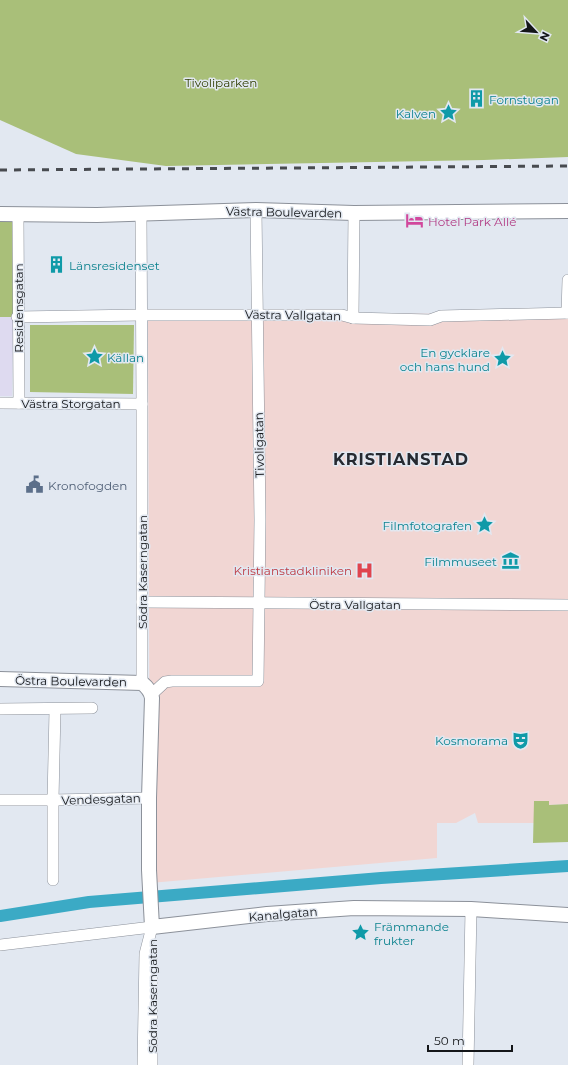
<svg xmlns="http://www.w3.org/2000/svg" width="568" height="1065" font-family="Montserrat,sans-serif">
<rect width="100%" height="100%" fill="#e2e8f1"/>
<!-- commercial -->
<path fill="#f1d6d3" d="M 568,313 L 568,804 L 548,805 L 549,801 L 534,801 L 534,823 L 478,823 L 475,813 L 456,823 L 437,823 L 437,858 L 150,883 L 148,315 Z"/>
<!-- education -->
<path fill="#dedaf0" d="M 0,317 L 13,317 L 12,396 L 0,396 Z"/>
<!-- green -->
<g fill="#a9bf79">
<path d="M 0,0 L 568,0 L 568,157 L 484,160 L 166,166 L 76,154 L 0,120 Z"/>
<path d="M 0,214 L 18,214 L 17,317 L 0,317 Z"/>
<path d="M 30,325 L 134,325 L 133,394 L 30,392 Z"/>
<path d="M 534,801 L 549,801 L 549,805 L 568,804 L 568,842 L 533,843 Z"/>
</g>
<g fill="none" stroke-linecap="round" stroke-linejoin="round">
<!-- canal -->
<path stroke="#3baac5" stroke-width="12" d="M 0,916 L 89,902 L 381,878 L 568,866"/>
<defs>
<g id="minor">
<path d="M 141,213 L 142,404 L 142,683"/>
<path d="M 18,214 L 19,403"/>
<path d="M 567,313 L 568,280"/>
<path d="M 17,317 L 141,315 L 342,315 L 353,318 L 430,320 L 441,316 L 568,313"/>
<path d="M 353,318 L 354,213"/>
<path d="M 0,403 L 142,404"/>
<path d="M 142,602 L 568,605"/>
<path d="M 152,694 L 165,682 L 172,681 L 258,681 L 260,520 L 256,210"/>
<path d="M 0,709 L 92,708"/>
<path d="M 0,800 L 53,800 L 149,798"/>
<path d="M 53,880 L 53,800 L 55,710"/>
<path d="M 0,945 L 152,927"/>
<path d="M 143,1065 L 145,954 L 152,927"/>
<path d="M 152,1065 L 152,956"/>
<path d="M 468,1065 L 471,909"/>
</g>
<g id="tertiary">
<path d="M 0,214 L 97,215 L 256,210 L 354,213 L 568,211"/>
<path d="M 0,679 L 142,683 C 147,687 151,691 152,698 L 149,798 L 149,870 L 152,927 L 267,914 L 354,908 L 471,909 L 568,915"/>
</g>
</defs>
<!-- minor casing -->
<use href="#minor" stroke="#8c919a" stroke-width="12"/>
<!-- tertiary casing -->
<use href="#tertiary" stroke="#8c919a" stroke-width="16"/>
<!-- minor -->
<use href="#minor" stroke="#fff" stroke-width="11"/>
<!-- tertiary -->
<use href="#tertiary" stroke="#fff" stroke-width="14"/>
<!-- rail -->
<path stroke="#484b50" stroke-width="3" stroke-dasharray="7 7" stroke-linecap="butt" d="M 0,170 L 568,166"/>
</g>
<!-- icons -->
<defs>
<symbol id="building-bare" viewBox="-9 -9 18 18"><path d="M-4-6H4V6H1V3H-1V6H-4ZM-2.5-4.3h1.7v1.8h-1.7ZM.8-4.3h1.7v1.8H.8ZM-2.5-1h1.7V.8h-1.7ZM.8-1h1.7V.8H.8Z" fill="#0f9aa8" stroke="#e2e8f1" stroke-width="2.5" paint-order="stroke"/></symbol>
<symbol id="sight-bare" viewBox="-9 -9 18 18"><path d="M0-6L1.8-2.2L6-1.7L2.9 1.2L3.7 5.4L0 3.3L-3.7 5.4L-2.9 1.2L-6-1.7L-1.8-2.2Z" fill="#0f9aa8" stroke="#e2e8f1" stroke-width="2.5" paint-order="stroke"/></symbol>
<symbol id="hotel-bare" viewBox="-9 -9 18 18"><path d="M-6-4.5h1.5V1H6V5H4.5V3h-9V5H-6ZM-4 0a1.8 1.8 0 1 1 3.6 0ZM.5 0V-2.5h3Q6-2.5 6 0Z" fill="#d1479c" stroke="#e2e8f1" stroke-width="2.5" paint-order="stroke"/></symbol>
<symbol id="civic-bare" viewBox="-9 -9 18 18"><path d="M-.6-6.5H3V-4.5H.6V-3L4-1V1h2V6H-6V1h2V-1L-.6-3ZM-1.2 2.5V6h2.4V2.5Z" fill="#5c6f8a" stroke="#e2e8f1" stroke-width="2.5" paint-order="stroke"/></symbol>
<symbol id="museum-bare" viewBox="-9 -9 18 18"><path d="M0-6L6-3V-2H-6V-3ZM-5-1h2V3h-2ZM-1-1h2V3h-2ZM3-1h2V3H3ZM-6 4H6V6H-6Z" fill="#0f9aa8" stroke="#e2e8f1" stroke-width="2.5" paint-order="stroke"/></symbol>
<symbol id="hospital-bare" viewBox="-9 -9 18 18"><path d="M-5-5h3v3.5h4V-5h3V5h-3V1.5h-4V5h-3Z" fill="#e0444e" stroke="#e2e8f1" stroke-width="2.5" paint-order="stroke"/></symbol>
<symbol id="theatre-bare" viewBox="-9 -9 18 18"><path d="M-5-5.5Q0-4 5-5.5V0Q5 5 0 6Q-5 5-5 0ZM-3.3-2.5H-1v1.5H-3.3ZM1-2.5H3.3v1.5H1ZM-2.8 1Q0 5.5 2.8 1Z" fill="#0f9aa8" stroke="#e2e8f1" stroke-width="2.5" paint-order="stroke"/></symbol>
</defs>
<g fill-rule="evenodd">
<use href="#building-bare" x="464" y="86" width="25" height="25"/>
<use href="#sight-bare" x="436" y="100" width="25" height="25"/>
<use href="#hotel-bare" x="402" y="208" width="25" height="25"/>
<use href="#building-bare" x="44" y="252" width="25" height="25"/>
<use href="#sight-bare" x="82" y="344" width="25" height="25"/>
<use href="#sight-bare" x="490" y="346" width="25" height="25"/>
<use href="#civic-bare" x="22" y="472" width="25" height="25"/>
<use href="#sight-bare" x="472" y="512" width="25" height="25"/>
<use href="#museum-bare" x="498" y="548" width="25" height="25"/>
<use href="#hospital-bare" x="352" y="558" width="25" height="25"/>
<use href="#theatre-bare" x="508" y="728" width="25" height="25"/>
<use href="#sight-bare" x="348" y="920" width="25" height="25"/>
</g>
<g text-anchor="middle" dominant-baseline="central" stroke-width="3" stroke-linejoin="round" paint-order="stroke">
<!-- park labels -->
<g font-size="12" fill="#324004" stroke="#e2e8f1">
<text x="221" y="82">Tivoliparken</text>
</g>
<!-- culture labels -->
<g font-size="12" fill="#0d838f" stroke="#e2e8f1" text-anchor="end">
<text x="489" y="99" text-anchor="start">Fornstugan</text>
<text x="436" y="113">Kalven</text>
<text x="69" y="265" text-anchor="start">Länsresidenset</text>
<text x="490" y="352">En gycklare<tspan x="490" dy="14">och hans hund</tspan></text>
<text x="107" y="357" text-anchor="start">Källan</text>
<text x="472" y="525">Filmfotografen</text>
<text x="497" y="561">Filmmuseet</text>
<text x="508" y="740">Kosmorama</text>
<text x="374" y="926" text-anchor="start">Främmande<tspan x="374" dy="14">frukter</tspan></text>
</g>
<!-- street labels -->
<g font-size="12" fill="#141619" stroke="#e2e8f1">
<text transform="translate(284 212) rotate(1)">Västra Boulevarden</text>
<text transform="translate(18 308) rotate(-90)">Residensgatan</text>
<text transform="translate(293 315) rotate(1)">Västra Vallgatan</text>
<text x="71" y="403">Västra Storgatan</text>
<text transform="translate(259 445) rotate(-91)">Tivoligatan</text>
<text transform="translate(142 572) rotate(-90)">Södra Kaserngatan</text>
<text x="355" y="604">Östra Vallgatan</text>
<text transform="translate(71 681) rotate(1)">Östra Boulevarden</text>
<text transform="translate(101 799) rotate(-2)">Vendesgatan</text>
<text transform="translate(283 914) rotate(-5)">Kanalgatan</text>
<text transform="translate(152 996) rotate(-90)">Södra Kaserngatan</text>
</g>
<!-- hotel labels -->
<g font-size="12" fill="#b23c85" stroke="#e2e8f1" text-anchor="start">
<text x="428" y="221">Hotel Park Allé</text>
</g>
<!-- service labels -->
<g font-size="12" fill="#4e5e75" stroke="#e2e8f1" text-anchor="start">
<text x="48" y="485">Kronofogden</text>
</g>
<!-- health labels -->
<g font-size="12" fill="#be3a42" stroke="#e2e8f1" text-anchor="end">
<text x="352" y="570">Kristianstadkliniken</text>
</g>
<!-- district labels -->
<g font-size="16" font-weight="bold" letter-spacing="1" fill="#262a31" stroke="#e2e8f1">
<text x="401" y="459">KRISTIANSTAD</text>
</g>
</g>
<!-- north arrow -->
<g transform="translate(536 32) rotate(116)" stroke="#e2e8f1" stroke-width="3" paint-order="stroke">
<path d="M0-3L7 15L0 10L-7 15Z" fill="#141619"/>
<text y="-6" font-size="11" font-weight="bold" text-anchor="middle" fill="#141619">N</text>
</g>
<!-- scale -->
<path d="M428 1045v6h84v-6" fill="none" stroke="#141619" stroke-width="2"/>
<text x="434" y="1045" font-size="12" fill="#141619" stroke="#e2e8f1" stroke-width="3" paint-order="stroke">50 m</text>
</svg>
